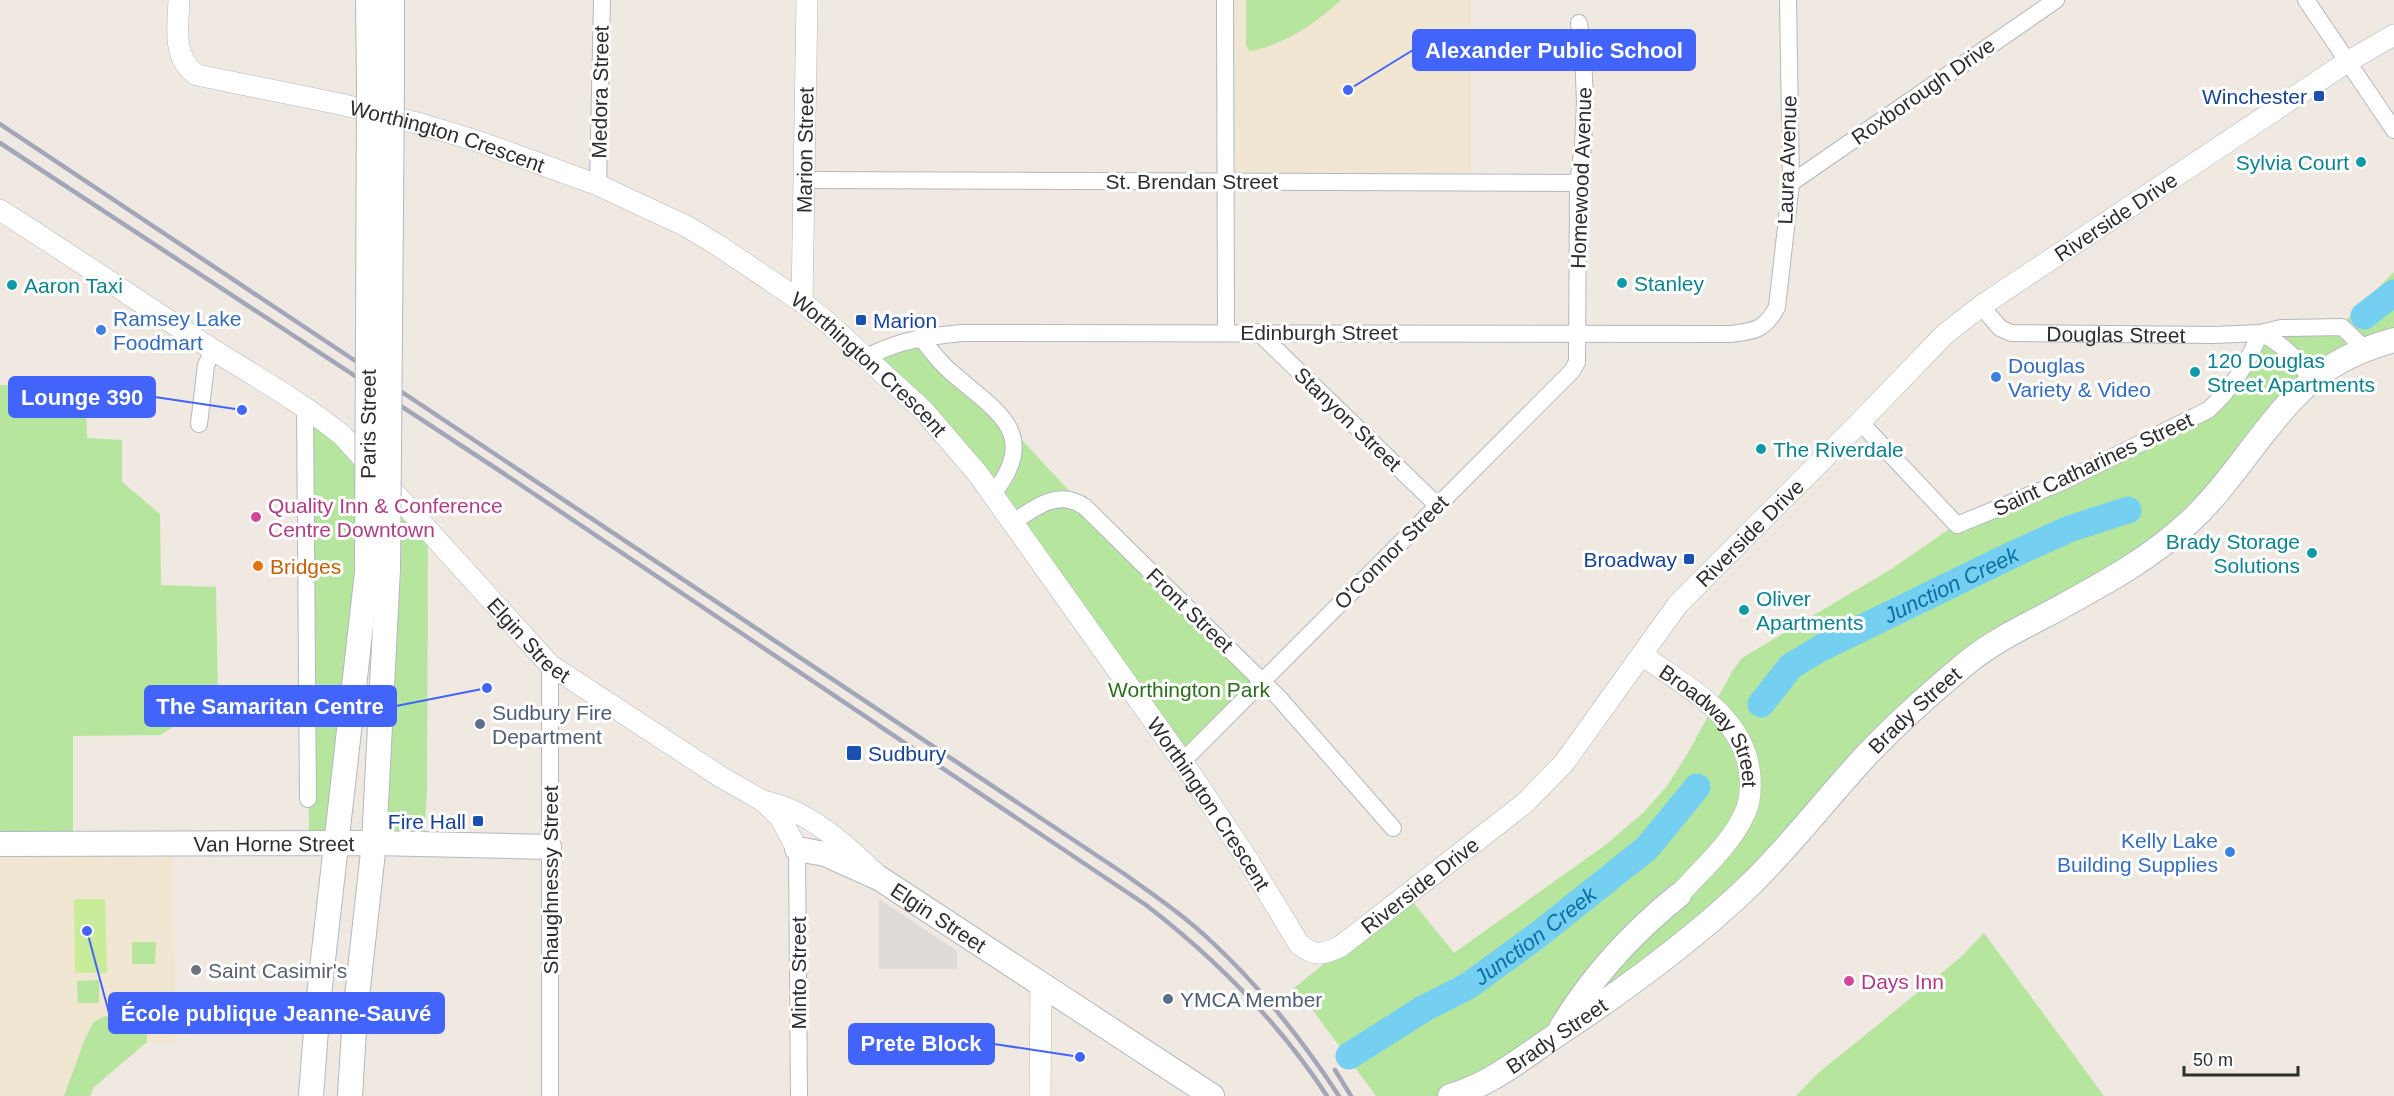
<svg xmlns="http://www.w3.org/2000/svg" width="2394" height="1096" font-family="Arial,sans-serif">
<rect width="100%" height="100%" fill="#efe9e1"/>
<!-- education -->
<g fill="#f0e6d1">
<path d="M 1226,0 L 1471,0 L 1471,181 L 1226,180 Z"/>
<path d="M 173,844 L 175,1043 L 147,1042 L 147,1027 L 85,1039 L 64,1096 L 0,1096 L 0,845 Z"/>
</g>
<!-- green -->
<g fill="#b6e59e">
<path d="M 1246,0 L 1341,0 C 1314,24 1285,45 1249,51 L 1246,45 Z"/>
<path d="M 2394,272 L 2394,341 L 2345,360 L 2211,504 L 1972,661 L 1720,914 L 1446,1096 L 1376,1096 L 1309,1005 L 1294,988 L 1408,896 L 1454,953 L 1604,846 L 1643,813 L 1667,786 L 1688,753 L 1733,670 L 1742,658 L 1893,568 L 1955,525 L 2208,409 L 2260,332 L 2340,326 Z"/>
<path d="M 922,338 L 1010,427 L 1085,508 L 1262,683 L 1182,764 L 1013,524 L 867,359 Z"/>
<path d="M 0,385 L 86,386 L 87,438 L 122,440 L 122,482 L 160,514 L 161,585 L 216,587 L 218,706 L 202,709 L 160,735 L 73,736 L 73,844 L 0,845 Z"/>
<path d="M 298,411 L 333,438 L 358,466 L 358,584 L 332,800 L 323,845 L 309,844 L 307,586 Z"/>
<path d="M 402,502 L 428,530 L 427,790 L 424,844 L 375,844 L 401,575 Z"/>
<path d="M 1984,933 L 2104,1096 L 1796,1096 L 1816,1075 L 1960,958 Z"/>
<path d="M 132,942 L 156,942 L 155,964 L 132,964 Z"/>
<path d="M 99,980 L 99,1003 L 78,1003 L 77,981 Z"/>
<path d="M 105,1016 L 138,1021 L 147,1027 L 147,1042 L 94,1087 L 90,1096 L 64,1096 L 85,1039 L 93,1023 Z"/>
</g>
<!-- pitch -->
<path fill="#c9ec9a" d="M 74,899 L 105,899 L 107,973 L 75,973 Z"/>
<!-- plaza -->
<path fill="#dfdcd8" d="M 879,899 L 957,951 L 957,969 L 879,969 Z"/>
<g fill="none" stroke-linecap="round" stroke-linejoin="round">
<!-- river -->
<g stroke="#75cff0" stroke-width="27">
<path d="M 2364,316 L 2394,293"/>
<path id="s1" d="M 1761,704 L 1791,666 L 1821,648 L 2016,553 L 2069,529 L 2128,510"/>
<path id="s2" d="M 1349,1056 L 1423,1009 L 1468,986 L 1538,935 L 1647,848 L 1697,787"/>
</g>
<defs>
<g id="minor">
<path d="M 1225,0 L 1226,332"/>
<path d="M 2306,0 L 2394,130"/>
<path d="M 805,180 L 1578,183"/>
<path d="M 1791,183 L 2056,0"/>
<path d="M 598,185 L 602,0"/>
<path id="s3" d="M 1981,306 L 2000,328 L 2011,333 L 2214,335 L 2260,333 L 2281,328 L 2342,327 L 2365,349"/>
<path d="M 1258,332 L 1437,505"/>
<path d="M 2260,333 C 2286,346 2295,357 2312,380"/>
<path d="M 920,337 C 930,349 939,362 951,372 C 995,411 1042,432 993,494"/>
<path d="M 867,357 C 899,340 925,337 961,333 L 1731,334 C 1755,331 1765,330 1777,307 L 1791,183 L 1788,0"/>
<path d="M 305,407 L 308,799"/>
<path d="M 1860,422 L 1957,525 L 2064,481 L 2208,410 C 2233,388 2248,363 2260,333"/>
<path d="M 199,424 L 206,365 L 214,350"/>
<path d="M 1014,522 C 1036,506 1060,489 1085,507 L 1280,699 L 1393,828"/>
<path d="M 1182,762 L 1572,371 L 1577,362 L 1578,183 L 1583,146 L 1585,102 L 1583,54 L 1579,23"/>
<path d="M 797,849 L 799,1096"/>
<path d="M 550,1096 L 550,665"/>
</g>
<g id="tertiary">
<path id="s4" d="M 179,0 C 178,26 172,59 197,75 L 340,104 L 421,124 L 477,141 L 598,185 L 686,226 L 716,244 L 802,302 L 828,323 L 924,411 L 978,474 L 1185,765 L 1248,860 L 1299,944 C 1315,957 1323,955 1341,946 L 1525,803 L 1564,763 L 1678,604 L 1860,422 L 1945,334 L 1981,306 L 2347,62 L 2394,35"/>
<path id="s5" d="M 0,210 C 71,255 141,303 212,349 C 256,377 301,402 342,435 L 550,665 L 721,777 L 763,801 L 780,817 L 797,849"/>
<path id="s6" d="M 802,302 L 807,0"/>
<path id="s7" d="M 1642,655 C 1686,687 1746,716 1750,777 C 1751,791 1750,805 1743,817 C 1729,846 1700,871 1679,895"/>
<path d="M 767,802 C 808,811 845,844 875,873"/>
<path d="M 1040,1096 L 1041,985"/>
</g>
<g id="secondary">
<path d="M 368,0 L 369,86"/>
<path d="M 392,85 L 392,0"/>
<path id="s8" d="M 0,844 L 374,843 L 549,847"/>
<path id="s9" d="M 797,849 L 825,854 L 879,878 L 1212,1096"/>
<path d="M 1561,1028 C 1591,978 1633,932 1679,895"/>
<path d="M 311,1096 L 318,1004 L 367,572"/>
<path d="M 350,1096 L 355,1015 L 374,843 L 388,569"/>
<path id="s10" d="M 1450,1096 C 1491,1085 1526,1055 1561,1032 C 1627,988 1693,940 1750,885 C 1787,849 1819,808 1853,770 C 1888,730 1928,695 1969,661 C 1993,642 2021,628 2048,614 C 2097,587 2146,562 2187,524 C 2239,478 2275,401 2332,366 C 2351,354 2372,346 2394,340"/>
</g>
</defs>
<!-- minor casing -->
<use href="#minor" stroke="#b4b7c1" stroke-width="18"/>
<!-- tertiary casing -->
<use href="#tertiary" stroke="#b4b7c1" stroke-width="22"/>
<!-- secondary casing -->
<use href="#secondary" stroke="#b4b7c1" stroke-width="26"/>
<!-- minor -->
<use href="#minor" stroke="#fff" stroke-width="16"/>
<!-- tertiary -->
<use href="#tertiary" stroke="#fff" stroke-width="21"/>
<!-- secondary -->
<use href="#secondary" stroke="#fff" stroke-width="24"/>
<!-- rail -->
<g stroke="#a3a6b8" stroke-width="4.5">
<path d="M 0,124 L 1123,873 C 1154,895 1186,917 1214,944 C 1262,989 1303,1041 1339,1096"/>
<path d="M 0,143 L 503,473 L 1146,905 C 1216,959 1278,1021 1327,1096"/>
<path d="M 1335,1070 L 1351,1096"/>
</g>
<defs>
<g id="secondary-bridge">
<path d="M 388,569 L 392,85"/>
<path id="s11" d="M 367,572 L 369,86"/>
</g>
</defs>
<!-- secondary-bridge casing -->
<use href="#secondary-bridge" stroke="#b4b7c1" stroke-width="26" stroke-linecap="butt"/>
<!-- secondary-bridge -->
<use href="#secondary-bridge" stroke="#fff" stroke-width="24"/>
</g>
<!-- markers -->
<g fill="#1a4fb4" stroke="#fff" stroke-width="2">
<rect x="2313" y="90" width="12" height="12" rx="3"/>
<rect x="855" y="314" width="12" height="12" rx="3"/>
<rect x="1683" y="553" width="12" height="12" rx="3"/>
<rect x="846" y="745" width="16" height="16" rx="3"/>
<rect x="472" y="815" width="12" height="12" rx="3"/>
</g>
<g fill="#0f9aa8" stroke="#fff" stroke-width="2">
<circle cx="2361" cy="162" r="6"/>
<circle cx="1622" cy="283" r="6"/>
<circle cx="12" cy="285" r="6"/>
<circle cx="2195" cy="372" r="6"/>
<circle cx="1761" cy="449" r="6"/>
<circle cx="2312" cy="553" r="6"/>
<circle cx="1744" cy="610" r="6"/>
</g>
<g fill="#3f7fe0" stroke="#fff" stroke-width="2">
<circle cx="101" cy="330" r="6"/>
<circle cx="1996" cy="377" r="6"/>
<circle cx="2230" cy="852" r="6"/>
</g>
<g fill="#d1479c" stroke="#fff" stroke-width="2">
<circle cx="256" cy="517" r="6"/>
<circle cx="1849" cy="981" r="6"/>
</g>
<circle fill="#e8710a" stroke="#fff" stroke-width="2" cx="258" cy="566" r="6"/>
<g fill="#5c6f8a" stroke="#fff" stroke-width="2">
<circle cx="480" cy="724" r="6"/>
<circle cx="1168" cy="999" r="6"/>
</g>
<circle fill="#6b7280" stroke="#fff" stroke-width="2" cx="196" cy="970" r="6"/>
<g text-anchor="middle" dominant-baseline="central" stroke-width="6" stroke-linejoin="round" paint-order="stroke">
<!-- street labels -->
<g font-size="21" fill="#2e2e2e" stroke="#fff">
<text transform="translate(1923 91) rotate(-35)">Roxborough Drive</text>
<text transform="translate(600 92) rotate(-89)">Medora Street</text>
<text stroke="none"><textPath href="#s4" startOffset="339">Worthington Crescent</textPath></text>
<text stroke="none"><textPath href="#s6" startOffset="152">Marion Street</textPath></text>
<text transform="translate(1787 160) rotate(-88)">Laura Avenue</text>
<text transform="translate(1581 178) rotate(-88)">Homewood Avenue</text>
<text x="1192" y="181">St. Brendan Street</text>
<text stroke="none"><textPath href="#s4" startOffset="2667">Riverside Drive</textPath></text>
<text x="1319" y="332">Edinburgh Street</text>
<text stroke="none"><textPath href="#s3" startOffset="146">Douglas Street</textPath></text>
<text stroke="none"><textPath href="#s4" startOffset="825">Worthington Crescent</textPath></text>
<text transform="translate(1348 419) rotate(44)">Stanyon Street</text>
<text stroke="none"><textPath href="#s11" startOffset="148">Paris Street</textPath></text>
<text transform="translate(2093 464) rotate(-25)">Saint Catharines Street</text>
<text stroke="none"><textPath href="#s4" startOffset="2181">Riverside Drive</textPath></text>
<text transform="translate(1391 552) rotate(-45)">O'Connor Street</text>
<text transform="translate(1190 610) rotate(44)">Front Street</text>
<text stroke="none"><textPath href="#s5" startOffset="687">Elgin Street</textPath></text>
<text stroke="none"><textPath href="#s10" startOffset="609">Brady Street</textPath></text>
<text stroke="none"><textPath href="#s7" startOffset="102">Broadway Street</textPath></text>
<text stroke="none"><textPath href="#s4" startOffset="1383">Worthington Crescent</textPath></text>
<text stroke="none"><textPath href="#s8" startOffset="274">Van Horne Street</textPath></text>
<text transform="translate(550 880) rotate(-90)">Shaughnessy Street</text>
<text stroke="none"><textPath href="#s4" startOffset="1695">Riverside Drive</textPath></text>
<text stroke="none"><textPath href="#s9" startOffset="159">Elgin Street</textPath></text>
<text transform="translate(798 973) rotate(-90)">Minto Street</text>
<text stroke="none"><textPath href="#s10" startOffset="123">Brady Street</textPath></text>
</g>
<!-- transit labels -->
<g font-size="21" fill="#164399" stroke="#fff" text-anchor="end">
<text x="2307" y="96">Winchester</text>
<text x="873" y="320" text-anchor="start">Marion</text>
<text x="1677" y="559">Broadway</text>
<text x="868" y="753" text-anchor="start">Sudbury</text>
<text x="466" y="821">Fire Hall</text>
</g>
<!-- culture labels -->
<g font-size="21" fill="#0d838f" stroke="#fff" text-anchor="start">
<text x="2349" y="162" text-anchor="end">Sylvia Court</text>
<text x="1634" y="283">Stanley</text>
<text x="24" y="285">Aaron Taxi</text>
<text x="2207" y="360">120 Douglas<tspan x="2207" dy="24">Street Apartments</tspan></text>
<text x="1773" y="449">The Riverdale</text>
<text x="2300" y="541" text-anchor="end">Brady Storage<tspan x="2300" dy="24">Solutions</tspan></text>
<text x="1756" y="598">Oliver<tspan x="1756" dy="24">Apartments</tspan></text>
</g>
<!-- shop labels -->
<g font-size="21" fill="#366cbe" stroke="#fff" text-anchor="start">
<text x="113" y="318">Ramsey Lake<tspan x="113" dy="24">Foodmart</tspan></text>
<text x="2008" y="365">Douglas<tspan x="2008" dy="24">Variety &amp; Video</tspan></text>
<text x="2218" y="840" text-anchor="end">Kelly Lake<tspan x="2218" dy="24">Building Supplies</tspan></text>
</g>
<!-- hotel labels -->
<g font-size="21" fill="#b23c85" stroke="#fff" text-anchor="start">
<text x="268" y="505">Quality Inn &amp; Conference<tspan x="268" dy="24">Centre Downtown</tspan></text>
<text x="1861" y="981">Days Inn</text>
</g>
<!-- food labels -->
<g font-size="21" fill="#c56008" stroke="#fff" text-anchor="start">
<text x="270" y="566">Bridges</text>
</g>
<!-- park labels -->
<g font-size="21" fill="#2c6e1b" stroke="#fff">
<text x="1189" y="689">Worthington Park</text>
</g>
<!-- service labels -->
<g font-size="21" fill="#4e5e75" stroke="#fff" text-anchor="start">
<text x="492" y="712">Sudbury Fire<tspan x="492" dy="24">Department</tspan></text>
<text x="1180" y="999">YMCA Member</text>
</g>
<!-- worship labels -->
<g font-size="21" fill="#5b616d" stroke="#fff" text-anchor="start">
<text x="208" y="970">Saint Casimir's</text>
</g>
<!-- water labels -->
<g font-size="22" font-style="italic" fill="#0d6fa3" stroke="#fff">
<text stroke="none"><textPath href="#s1" startOffset="228">Junction Creek</textPath></text>
<text stroke="none"><textPath href="#s2" startOffset="222">Junction Creek</textPath></text>
</g>
</g>
<!-- callouts -->
<path fill="none" stroke="#4264fb" stroke-width="2" d="M1348 90L1413 50M242 410L155 397M487 688L396 706M87 931L109 1013M1080 1057L994 1044"/>
<g fill="#4264fb" stroke="#fff" stroke-width="2">
<circle cx="1348" cy="90" r="6"/>
<circle cx="242" cy="410" r="6"/>
<circle cx="487" cy="688" r="6"/>
<circle cx="87" cy="931" r="6"/>
<circle cx="1080" cy="1057" r="6"/>
</g>
<g fill="#4264fb" stroke="#4264fb" stroke-width="2">
<rect x="1413" y="30" width="282" height="40" rx="6"/>
<rect x="9" y="377" width="146" height="40" rx="6"/>
<rect x="145" y="686" width="251" height="40" rx="6"/>
<rect x="109" y="993" width="335" height="40" rx="6"/>
<rect x="849" y="1024" width="145" height="40" rx="6"/>
</g>
<g font-size="22" text-anchor="middle" font-weight="bold" fill="#fff">
<text x="1554" y="58">Alexander Public School</text>
<text x="82" y="405">Lounge 390</text>
<text x="270" y="714">The Samaritan Centre</text>
<text x="276" y="1021">École publique Jeanne-Sauvé</text>
<text x="921" y="1051">Prete Block</text>
</g>
<!-- scale -->
<path d="M2184 1066v9h114v-9" fill="none" stroke="#2e2e2e" stroke-width="3"/>
<text x="2193" y="1066" font-size="18" fill="#2e2e2e" stroke="#ffffff" stroke-width="4.5" paint-order="stroke">50 m</text>
</svg>
